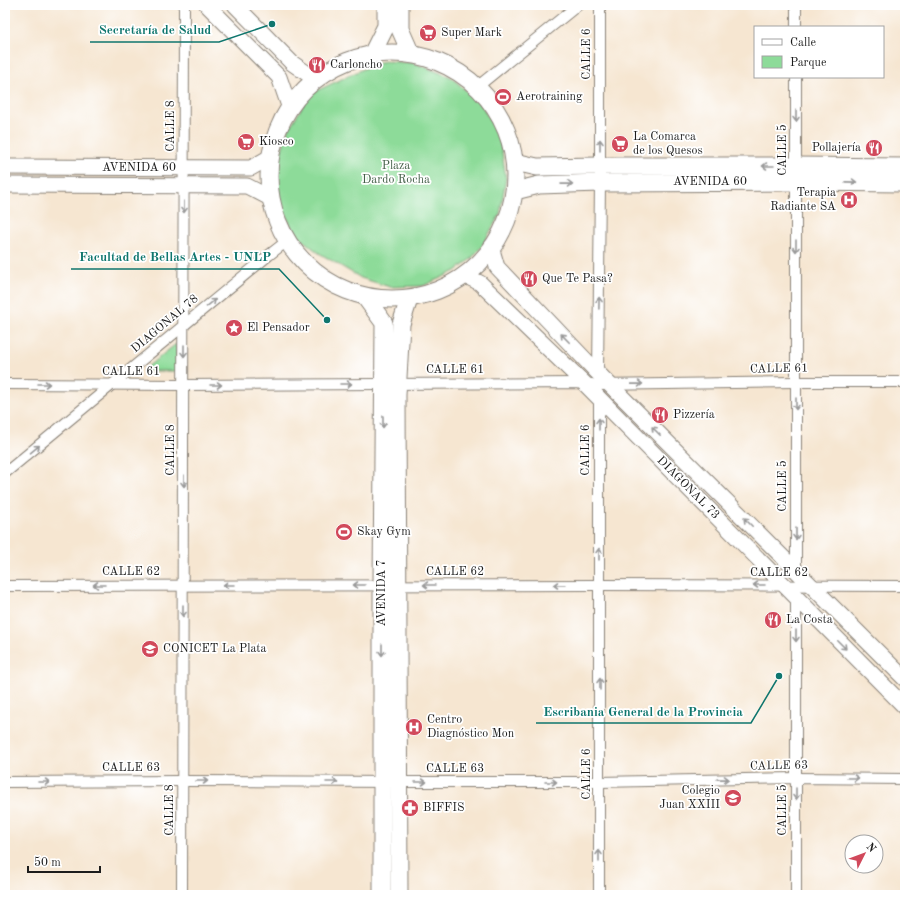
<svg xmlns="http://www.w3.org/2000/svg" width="910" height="900" font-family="'Old Standard TT',serif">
<rect width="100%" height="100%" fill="#fff"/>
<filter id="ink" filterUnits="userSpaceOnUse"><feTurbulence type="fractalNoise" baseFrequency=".025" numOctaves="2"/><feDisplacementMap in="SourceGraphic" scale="8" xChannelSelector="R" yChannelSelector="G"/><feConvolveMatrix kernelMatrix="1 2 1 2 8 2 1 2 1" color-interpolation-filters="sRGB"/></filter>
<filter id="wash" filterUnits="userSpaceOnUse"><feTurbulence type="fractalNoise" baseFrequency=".012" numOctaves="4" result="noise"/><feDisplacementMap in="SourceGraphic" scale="16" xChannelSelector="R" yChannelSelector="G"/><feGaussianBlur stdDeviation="0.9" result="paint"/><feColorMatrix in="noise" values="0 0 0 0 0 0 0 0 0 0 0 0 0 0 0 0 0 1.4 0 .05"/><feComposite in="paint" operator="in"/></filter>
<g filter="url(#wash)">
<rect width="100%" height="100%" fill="#f6e6d1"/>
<!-- green -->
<g fill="#8ddb99" stroke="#547c5a">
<path d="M 385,61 L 414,63 L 451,77 L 481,104 L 500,139 L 506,178 L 500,214 L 482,246 L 471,259 L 456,271 L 423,286 L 390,287 L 361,278 L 319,253 L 295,234 L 280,204 L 277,166 L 288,130 L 307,99 L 314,92 L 376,63 Z"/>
<path d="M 176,344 L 178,371 L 142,371 Z"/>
</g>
</g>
<g filter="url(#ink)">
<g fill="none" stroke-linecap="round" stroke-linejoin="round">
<defs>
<g id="street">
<path d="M 796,27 L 796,5"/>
<path d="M 477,87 L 578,5"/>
<path d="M 598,375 L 600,183 L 600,5"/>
<path d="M 5,384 L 184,385 L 584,383 L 598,385 L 796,382 L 905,382"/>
<path d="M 599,395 L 599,895"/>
<path d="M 5,473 L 269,255 L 287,241"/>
<path d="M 796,573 L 796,77"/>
<path d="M 5,586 L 599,585 L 905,586"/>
<path d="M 5,782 L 182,781 L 399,782 L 600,782 L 796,778 L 905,779"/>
<path d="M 182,895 L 184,5"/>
<path d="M 796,895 L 796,595"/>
</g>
<g id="secondary">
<path d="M 207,5 L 279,77 L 289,106"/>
<path d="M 235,5 L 292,63 L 315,79"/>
<path d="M 5,167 L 251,168 L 270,157"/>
<path d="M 5,185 L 247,186 L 270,198"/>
<path d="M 492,250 L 497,267 L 598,373 L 905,679"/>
<path d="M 466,276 L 480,283 L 584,383 L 905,707"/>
</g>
<g id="primary">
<path d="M 400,5 L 400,29 L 411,54"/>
<circle cx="392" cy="176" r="123"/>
<path d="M 372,54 L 386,26 L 386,5"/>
<path d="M 515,162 L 537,167 L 600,166 L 796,166 L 905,167"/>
<path d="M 515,191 L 539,185 L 600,183 L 796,182 L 905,183"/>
<path d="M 365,297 L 384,323 L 382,585 L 382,895"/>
<path d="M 399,895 L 397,395 L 401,324 L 409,299"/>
</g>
</defs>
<!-- street casing -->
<use href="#street" stroke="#898176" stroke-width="12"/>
<!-- secondary casing -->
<use href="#secondary" stroke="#898176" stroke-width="17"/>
<!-- primary casing -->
<use href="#primary" stroke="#898176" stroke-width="19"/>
<!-- street -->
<use href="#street" stroke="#fff" stroke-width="10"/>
<!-- secondary -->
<use href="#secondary" stroke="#fff" stroke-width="15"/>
<!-- primary -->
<use href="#primary" stroke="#fff" stroke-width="17"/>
</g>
<!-- one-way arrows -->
<defs><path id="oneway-shaft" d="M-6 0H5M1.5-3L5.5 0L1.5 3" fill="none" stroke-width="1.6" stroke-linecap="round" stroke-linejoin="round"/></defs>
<g stroke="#999">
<use href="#oneway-shaft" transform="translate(796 116) rotate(90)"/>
<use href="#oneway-shaft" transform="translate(600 145) rotate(-90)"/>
<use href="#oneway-shaft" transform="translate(768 166) rotate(180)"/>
<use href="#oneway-shaft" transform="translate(851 182) rotate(1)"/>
<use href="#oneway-shaft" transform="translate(567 184) rotate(-1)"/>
<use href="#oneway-shaft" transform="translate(184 207) rotate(90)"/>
<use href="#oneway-shaft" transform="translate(796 246) rotate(90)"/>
<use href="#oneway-shaft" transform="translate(211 303) rotate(-40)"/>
<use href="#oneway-shaft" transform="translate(599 303) rotate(-89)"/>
<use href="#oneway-shaft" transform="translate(565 338) rotate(-134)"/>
<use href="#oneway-shaft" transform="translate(184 351) rotate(90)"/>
<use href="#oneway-shaft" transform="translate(44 384)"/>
<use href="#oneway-shaft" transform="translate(346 384)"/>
<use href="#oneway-shaft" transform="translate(637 384) rotate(-1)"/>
<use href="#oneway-shaft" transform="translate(216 385)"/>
<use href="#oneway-shaft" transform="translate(796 404) rotate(90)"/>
<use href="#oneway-shaft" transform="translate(383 422) rotate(90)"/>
<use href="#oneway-shaft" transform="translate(599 424) rotate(-90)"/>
<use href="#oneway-shaft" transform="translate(656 431) rotate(-135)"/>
<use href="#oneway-shaft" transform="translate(35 449) rotate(-40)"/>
<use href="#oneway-shaft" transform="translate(184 481) rotate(90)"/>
<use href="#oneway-shaft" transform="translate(748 522) rotate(-135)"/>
<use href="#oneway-shaft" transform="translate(796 534) rotate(90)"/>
<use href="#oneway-shaft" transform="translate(599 554) rotate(-90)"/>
<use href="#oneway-shaft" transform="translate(99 585) rotate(180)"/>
<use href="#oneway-shaft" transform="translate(229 585) rotate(-180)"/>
<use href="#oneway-shaft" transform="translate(359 585) rotate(-180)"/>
<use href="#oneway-shaft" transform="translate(429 585) rotate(180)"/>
<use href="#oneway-shaft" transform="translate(559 585) rotate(180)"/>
<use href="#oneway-shaft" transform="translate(759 585) rotate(-180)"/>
<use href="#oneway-shaft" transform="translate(183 611) rotate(90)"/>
<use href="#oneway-shaft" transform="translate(796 636) rotate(90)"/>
<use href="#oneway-shaft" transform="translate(842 645) rotate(45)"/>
<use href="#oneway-shaft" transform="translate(382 650) rotate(90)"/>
<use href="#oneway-shaft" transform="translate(600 684) rotate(-90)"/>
<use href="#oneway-shaft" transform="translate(853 778)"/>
<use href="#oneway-shaft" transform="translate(723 779) rotate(-1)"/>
<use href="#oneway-shaft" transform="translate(202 781)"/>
<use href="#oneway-shaft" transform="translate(44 782)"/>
<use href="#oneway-shaft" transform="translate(332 782)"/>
<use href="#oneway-shaft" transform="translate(421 782)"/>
<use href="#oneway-shaft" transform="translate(551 782)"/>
<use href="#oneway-shaft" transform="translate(796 794) rotate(90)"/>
<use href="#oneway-shaft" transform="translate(599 856) rotate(-90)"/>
</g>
</g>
<!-- icons -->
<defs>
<symbol id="supermarket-disc" viewBox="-11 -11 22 22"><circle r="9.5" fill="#d1495b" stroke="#fff"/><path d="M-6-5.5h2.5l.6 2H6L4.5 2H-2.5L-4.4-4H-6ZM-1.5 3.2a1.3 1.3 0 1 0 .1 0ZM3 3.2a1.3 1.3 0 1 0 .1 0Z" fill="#fff"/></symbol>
<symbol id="restaurant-disc" viewBox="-11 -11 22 22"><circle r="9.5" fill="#d1495b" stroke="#fff"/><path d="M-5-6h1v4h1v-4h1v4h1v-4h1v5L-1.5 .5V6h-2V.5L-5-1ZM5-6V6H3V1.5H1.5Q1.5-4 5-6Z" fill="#fff"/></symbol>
<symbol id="stadium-disc" viewBox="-11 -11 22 22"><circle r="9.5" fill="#d1495b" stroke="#fff"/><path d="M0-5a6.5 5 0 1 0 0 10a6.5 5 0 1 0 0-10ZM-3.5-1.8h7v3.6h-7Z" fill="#fff"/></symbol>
<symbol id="hospital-disc" viewBox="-11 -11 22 22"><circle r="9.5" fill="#d1495b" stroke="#fff"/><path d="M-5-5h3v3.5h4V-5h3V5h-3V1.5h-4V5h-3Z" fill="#fff"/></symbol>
<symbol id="sight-disc" viewBox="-11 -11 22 22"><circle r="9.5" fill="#d1495b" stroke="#fff"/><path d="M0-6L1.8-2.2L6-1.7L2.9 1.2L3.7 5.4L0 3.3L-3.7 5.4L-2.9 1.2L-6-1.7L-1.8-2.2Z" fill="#fff"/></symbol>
<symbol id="university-disc" viewBox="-11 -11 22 22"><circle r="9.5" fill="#d1495b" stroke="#fff"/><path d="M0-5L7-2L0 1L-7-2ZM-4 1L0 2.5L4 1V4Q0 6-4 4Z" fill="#fff"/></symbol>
<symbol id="school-disc" viewBox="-11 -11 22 22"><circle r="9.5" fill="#d1495b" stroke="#fff"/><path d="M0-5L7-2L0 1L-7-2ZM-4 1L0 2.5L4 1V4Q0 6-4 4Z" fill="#fff"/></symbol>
<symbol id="pharmacy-disc" viewBox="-11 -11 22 22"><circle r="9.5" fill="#d1495b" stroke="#fff"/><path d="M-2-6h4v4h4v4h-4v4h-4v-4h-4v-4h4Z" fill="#fff"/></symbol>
</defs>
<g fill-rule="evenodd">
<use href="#supermarket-disc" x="418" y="23" width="20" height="20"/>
<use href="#restaurant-disc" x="307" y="55" width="20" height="20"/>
<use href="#stadium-disc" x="493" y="87" width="20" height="20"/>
<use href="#supermarket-disc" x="236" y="132" width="20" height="20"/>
<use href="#supermarket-disc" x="610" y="134" width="20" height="20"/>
<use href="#restaurant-disc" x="864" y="138" width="20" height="20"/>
<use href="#hospital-disc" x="839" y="190" width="20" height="20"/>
<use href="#restaurant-disc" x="519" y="269" width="20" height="20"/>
<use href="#sight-disc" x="224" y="318" width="20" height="20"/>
<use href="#restaurant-disc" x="650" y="405" width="20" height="20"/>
<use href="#stadium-disc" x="334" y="522" width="20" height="20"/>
<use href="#restaurant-disc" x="763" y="610" width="20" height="20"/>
<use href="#university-disc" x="140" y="639" width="20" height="20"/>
<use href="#hospital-disc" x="404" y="717" width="20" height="20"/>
<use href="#school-disc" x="723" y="788" width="20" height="20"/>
<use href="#pharmacy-disc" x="400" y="798" width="20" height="20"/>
</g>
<g text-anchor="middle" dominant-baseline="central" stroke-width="3.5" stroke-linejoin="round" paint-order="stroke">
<!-- poi labels -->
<g font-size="12" fill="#1c1c1c" stroke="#fff" text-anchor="start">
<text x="441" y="33">Super Mark</text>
<text x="330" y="65">Carloncho</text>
<text x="516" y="97">Aerotraining</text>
<text x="633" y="137">La Comarca<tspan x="633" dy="14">de los Quesos</tspan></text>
<text x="259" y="142">Kiosco</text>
<text x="861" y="148" text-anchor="end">Pollajería</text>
<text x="836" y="193" text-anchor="end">Terapia<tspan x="836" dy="14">Radiante SA</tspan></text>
<text x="542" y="279">Que Te Pasa?</text>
<text x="247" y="328">El Pensador</text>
<text x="673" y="415">Pizzería</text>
<text x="357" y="532">Skay Gym</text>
<text x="786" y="620">La Costa</text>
<text x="163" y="649">CONICET La Plata</text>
<text x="427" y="720">Centro<tspan x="427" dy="14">Diagnóstico Mon</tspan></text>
<text x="720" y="791" text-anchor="end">Colegio<tspan x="720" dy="14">Juan XXIII</tspan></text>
<text x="423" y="808">BIFFIS</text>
</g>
<!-- street labels -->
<g font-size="12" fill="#1c1c1c" stroke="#fff">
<text transform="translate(587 54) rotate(-90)">CALLE 6</text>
<text transform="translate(171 126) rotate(-90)">CALLE 8</text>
<text transform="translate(783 150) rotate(-90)">CALLE 5</text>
<text x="139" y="168">AVENIDA 60</text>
<text x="710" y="182">AVENIDA 60</text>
<text transform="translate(165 324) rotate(-40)">DIAGONAL 78</text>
<text transform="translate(779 369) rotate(-1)">CALLE 61</text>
<text x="455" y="370">CALLE 61</text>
<text x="131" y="372">CALLE 61</text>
<text transform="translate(171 450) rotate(-90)">CALLE 8</text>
<text transform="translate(586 450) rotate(-90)">CALLE 6</text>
<text transform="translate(783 486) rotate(-90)">CALLE 5</text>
<text transform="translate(688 488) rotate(45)">DIAGONAL 73</text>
<text x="131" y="572">CALLE 62</text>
<text x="455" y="572">CALLE 62</text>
<text x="779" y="573">CALLE 62</text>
<text transform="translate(382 593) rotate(-90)">AVENIDA 7</text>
<text transform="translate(779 766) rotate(-1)">CALLE 63</text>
<text x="131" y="768">CALLE 63</text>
<text x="455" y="769">CALLE 63</text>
<text transform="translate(587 774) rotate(-90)">CALLE 6</text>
<text transform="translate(170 810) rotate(-90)">CALLE 8</text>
<text transform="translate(783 810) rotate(-90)">CALLE 5</text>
</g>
<!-- park labels -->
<g font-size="12" fill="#445f48" stroke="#fff">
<text x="396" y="166">Plaza<tspan x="396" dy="14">Dardo Rocha</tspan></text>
</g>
</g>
<!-- callouts -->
<path fill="none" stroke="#0f766e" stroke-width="1.5" d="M272 24L219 42H90M327 320L279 269H71M779 676L751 723H536"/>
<g fill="#0f766e" stroke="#fff" stroke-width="1.5">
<circle cx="272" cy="24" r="4"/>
<circle cx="327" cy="320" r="4"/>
<circle cx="779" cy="676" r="4"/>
</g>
<g font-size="13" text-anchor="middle" font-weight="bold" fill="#0f766e" stroke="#fff" stroke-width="3.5" stroke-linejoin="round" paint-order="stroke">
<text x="155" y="34">Secretaría de Salud</text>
<text x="175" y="261">Facultad de Bellas Artes - UNLP</text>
<text x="643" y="716">Escribania General de la Provincia</text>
</g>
<!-- margin -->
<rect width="910" height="900" fill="none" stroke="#fff" stroke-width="20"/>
<!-- legend -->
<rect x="754" y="26" width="130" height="52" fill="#ffffff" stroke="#a4a4a4"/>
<rect x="762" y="39" width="20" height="6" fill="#ffffff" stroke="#a4a4a4"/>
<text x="790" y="46" font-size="12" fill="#1c1c1c">Calle</text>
<rect x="762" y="56" width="20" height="12" fill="#8ddb99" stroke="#a4a4a4"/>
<text x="790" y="66" font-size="12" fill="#1c1c1c">Parque</text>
<!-- north arrow -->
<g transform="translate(864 854) rotate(48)"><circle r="19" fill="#ffffff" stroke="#a4a4a4"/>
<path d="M0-3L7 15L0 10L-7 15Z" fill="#d1495b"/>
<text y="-6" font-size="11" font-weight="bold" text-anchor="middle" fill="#1c1c1c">N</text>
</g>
<!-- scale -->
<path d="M28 866v6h72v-6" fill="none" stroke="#1c1c1c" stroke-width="2"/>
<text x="34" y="866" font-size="12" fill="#1c1c1c" stroke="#ffffff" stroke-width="3" paint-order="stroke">50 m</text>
</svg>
